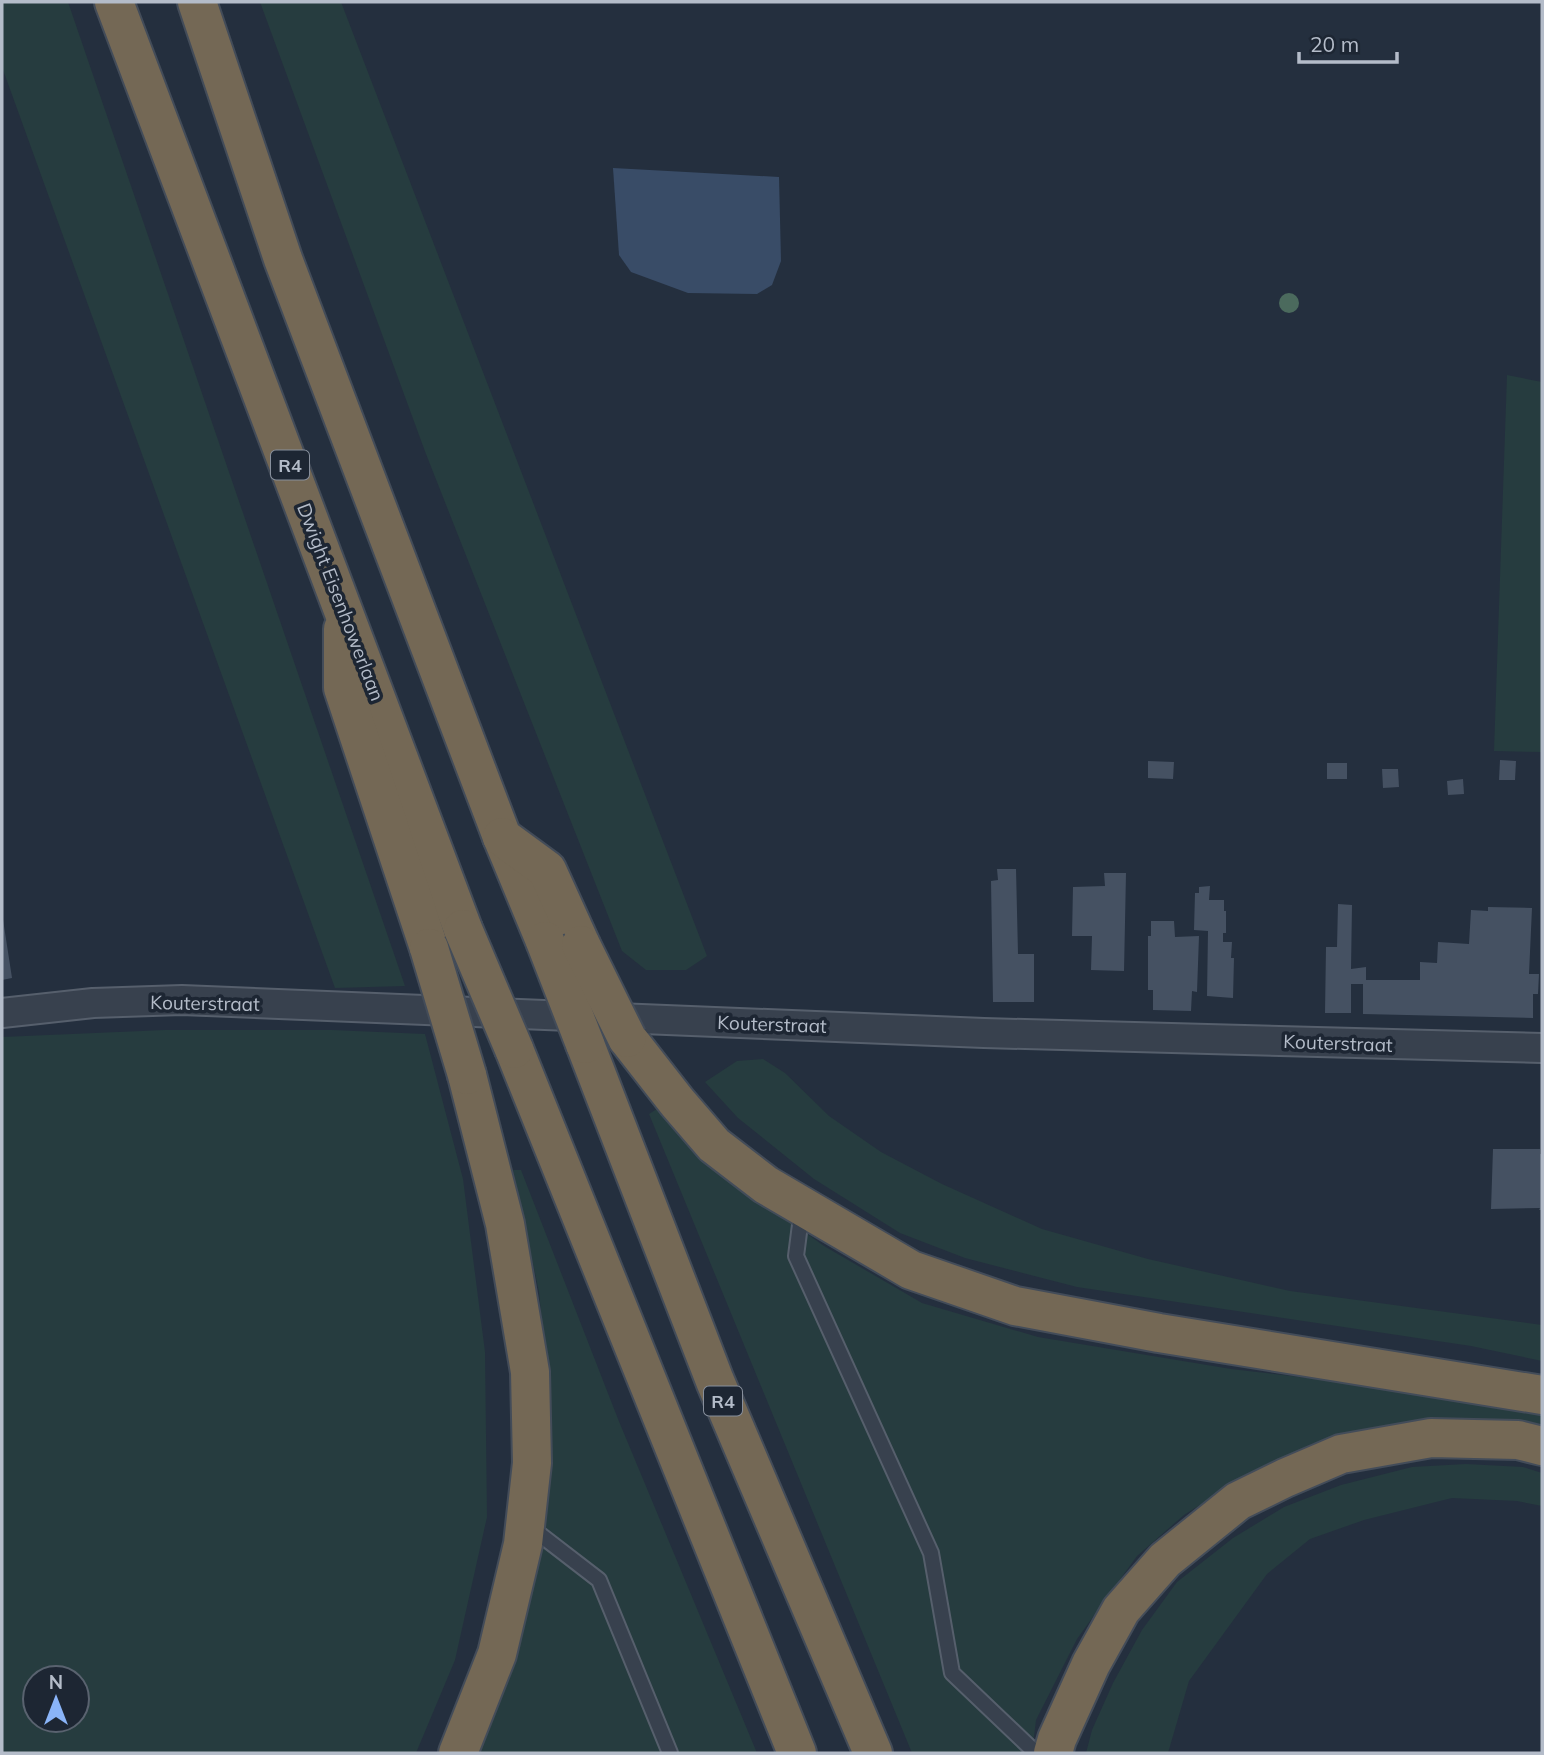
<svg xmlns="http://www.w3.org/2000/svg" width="1544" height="1755" font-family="Mulish,sans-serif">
<rect width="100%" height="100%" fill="#242f3e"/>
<!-- green -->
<g fill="#263c3f" fill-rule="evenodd">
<path d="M 2,2 L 68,2 L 405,986 L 335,988 L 2,67 Z"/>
<path d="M 260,2 L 341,2 L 707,956 L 686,970 L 646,970 L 622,951 L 426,454 Z"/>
<path d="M 1507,375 L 1542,382 L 1542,752 L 1494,751 Z"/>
<path d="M 165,1030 L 332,1030 L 425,1034 L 463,1179 L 485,1352 L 487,1517 L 455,1660 L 416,1753 L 2,1753 L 2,1037 ZM 35,1678 L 77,1678 L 77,1720 L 35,1720 Z"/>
<path d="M 763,1059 L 785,1073 L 829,1116 L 881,1152 L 942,1184 L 1042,1229 L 1148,1259 L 1290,1291 L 1542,1325 L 1542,1361 L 1471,1346 L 1077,1287 L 965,1258 L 900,1233 L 814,1179 L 738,1118 L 705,1082 L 737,1061 Z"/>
<path d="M 660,1107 L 721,1172 L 824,1246 L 922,1303 L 1038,1337 L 1231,1369 L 1308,1378 L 1385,1384 L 1542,1410 L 1542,1424 L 1484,1419 L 1439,1420 L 1365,1429 L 1311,1444 L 1235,1483 L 1184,1515 L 1137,1556 L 1077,1639 L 1036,1720 L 1032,1753 L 912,1753 L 649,1114 Z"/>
<path d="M 513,1170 L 521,1170 L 618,1419 L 757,1753 L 477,1753 L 547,1372 L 539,1292 Z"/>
<path d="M 1466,1464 L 1523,1467 L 1542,1473 L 1542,1506 L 1517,1501 L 1452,1498 L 1364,1520 L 1310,1539 L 1267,1574 L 1189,1681 L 1168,1753 L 1086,1753 L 1092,1730 L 1113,1683 L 1142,1630 L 1177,1582 L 1233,1538 L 1284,1507 L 1341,1485 L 1412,1467 Z"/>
</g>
<!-- water -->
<path fill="#394c67" d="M 613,168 L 779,177 L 781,261 L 772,285 L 757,294 L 688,293 L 631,272 L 619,255 Z"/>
<!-- building -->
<g fill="#455162">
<path d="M 1500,760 L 1516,761 L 1515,780 L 1499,780 Z"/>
<path d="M 1148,761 L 1174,762 L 1173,779 L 1148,778 Z"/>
<rect x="1327" y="763" width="20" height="16"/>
<path d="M 1382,769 L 1398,769 L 1399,787 L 1383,788 Z"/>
<path d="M 1463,779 L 1464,794 L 1448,795 L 1447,781 Z"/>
<path d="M 997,869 L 1016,869 L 1018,954 L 1034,954 L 1034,1002 L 993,1002 L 991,881 L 998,880 Z"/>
<path d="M 1104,873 L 1126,873 L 1124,971 L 1091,970 L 1092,936 L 1072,936 L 1073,887 L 1105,886 Z"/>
<path d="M 1210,886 L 1209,900 L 1224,900 L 1224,911 L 1226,911 L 1226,933 L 1223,933 L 1223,942 L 1232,942 L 1231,958 L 1234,958 L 1233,998 L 1207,996 L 1208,931 L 1194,930 L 1195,893 L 1199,893 L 1199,887 Z"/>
<path d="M 1338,904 L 1352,905 L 1351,969 L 1366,967 L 1366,980 L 1420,980 L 1420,962 L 1437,963 L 1438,942 L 1469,944 L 1471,910 L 1488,911 L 1488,907 L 1532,908 L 1529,974 L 1539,974 L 1538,994 L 1533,994 L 1533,1018 L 1363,1014 L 1363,984 L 1351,984 L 1351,1013 L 1325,1013 L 1326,947 L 1337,947 Z"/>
<path d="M 2,913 L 12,978 L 2,980 Z"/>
<path d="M 1151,921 L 1174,921 L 1175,937 L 1199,936 L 1197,992 L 1192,991 L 1191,1011 L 1153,1010 L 1153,990 L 1148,990 L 1148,936 L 1151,936 Z"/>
<path d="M 1493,1149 L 1540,1149 L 1540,1154 L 1542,1154 L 1542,1210 L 1539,1210 L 1540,1208 L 1491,1209 Z"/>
</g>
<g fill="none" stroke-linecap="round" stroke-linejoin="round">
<defs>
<g id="service">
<path d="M 802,1209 L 796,1256 L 931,1553 L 952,1673 L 1036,1753"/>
<path d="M 529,1526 L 599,1580 L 670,1753"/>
</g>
<path id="minor" d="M 2,1013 L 93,1003 L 182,1000 L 984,1033 L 1542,1048"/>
<g id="motorway">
<path d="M 114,2 L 463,929"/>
<path d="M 197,2 L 283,259 L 502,837 L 545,941"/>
<path d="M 343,629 L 343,688 L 429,948"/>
<path d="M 502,837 L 547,870 L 581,945"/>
<path d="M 627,1038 L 677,1102 L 714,1145 L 766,1185 L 911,1270 L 1015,1306 L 1159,1333 L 1542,1395"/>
<path d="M 585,1044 L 715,1381 L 873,1753"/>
<path d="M 514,1049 L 797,1753"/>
<path d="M 458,1753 L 497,1654 L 523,1544 L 532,1463 L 530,1372 L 505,1224 L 467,1075"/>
<path d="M 1053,1753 L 1057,1739 L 1091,1664 L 1121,1610 L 1165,1560 L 1238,1501 L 1285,1478 L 1341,1454 L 1431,1438 L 1518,1440 L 1542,1446"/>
</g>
</defs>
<!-- service casing -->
<use href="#service" stroke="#565f6c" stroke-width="18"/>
<!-- minor casing -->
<use href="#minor" stroke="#565f6c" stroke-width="32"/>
<!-- motorway casing -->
<use href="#motorway" stroke="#434c59" stroke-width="42"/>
<!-- service -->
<use href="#service" stroke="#38414e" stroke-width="14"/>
<!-- minor -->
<use href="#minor" stroke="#38414e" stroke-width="28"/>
<!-- motorway -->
<use href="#motorway" stroke="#746855" stroke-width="38"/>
<defs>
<g id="motorway-bridge">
<path d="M 463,929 L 514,1049"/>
<path d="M 545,941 L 585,1044"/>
<path d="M 581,945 L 627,1038"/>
<path d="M 429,948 L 467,1075"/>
</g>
</defs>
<!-- motorway-bridge casing -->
<use href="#motorway-bridge" stroke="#434c59" stroke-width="42" stroke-linecap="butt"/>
<!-- motorway-bridge -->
<use href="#motorway-bridge" stroke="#746855" stroke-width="38"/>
</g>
<!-- trees -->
<circle fill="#4b6a5d" cx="1289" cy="303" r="10"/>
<g text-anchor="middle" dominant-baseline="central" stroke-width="7" stroke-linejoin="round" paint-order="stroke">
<!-- shield labels -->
<g fill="#1d2633" stroke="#878f9c" stroke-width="2">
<rect x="271" y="450.5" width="38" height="29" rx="5"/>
<rect x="704" y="1386.5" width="38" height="29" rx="5"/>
</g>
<g font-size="18" font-weight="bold" fill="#b4bcc9">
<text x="290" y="465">R4</text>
<text x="723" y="1401">R4</text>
</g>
<!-- street labels -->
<g font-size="19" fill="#b4bcc9" stroke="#1d2633">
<text transform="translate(341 602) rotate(69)">Dwight Eisenhowerlaan</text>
<text transform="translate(205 1003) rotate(1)">Kouterstraat</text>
<text transform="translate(772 1024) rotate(2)">Kouterstraat</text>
<text transform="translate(1338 1043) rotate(2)">Kouterstraat</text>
</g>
</g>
<!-- border -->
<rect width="1544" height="1755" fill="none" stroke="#b4bcc9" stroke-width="7"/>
<!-- north arrow -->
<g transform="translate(56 1699)"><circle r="33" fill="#1d2633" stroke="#59626f" stroke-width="2"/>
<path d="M0-5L12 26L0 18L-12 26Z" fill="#8ab4f8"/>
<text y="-10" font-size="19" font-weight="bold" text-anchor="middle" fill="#b4bcc9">N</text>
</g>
<!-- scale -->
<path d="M1299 52v10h98v-10" fill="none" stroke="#b4bcc9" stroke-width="3.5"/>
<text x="1310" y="52" font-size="21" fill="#b4bcc9" stroke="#1d2633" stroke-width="5" paint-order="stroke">20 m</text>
</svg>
